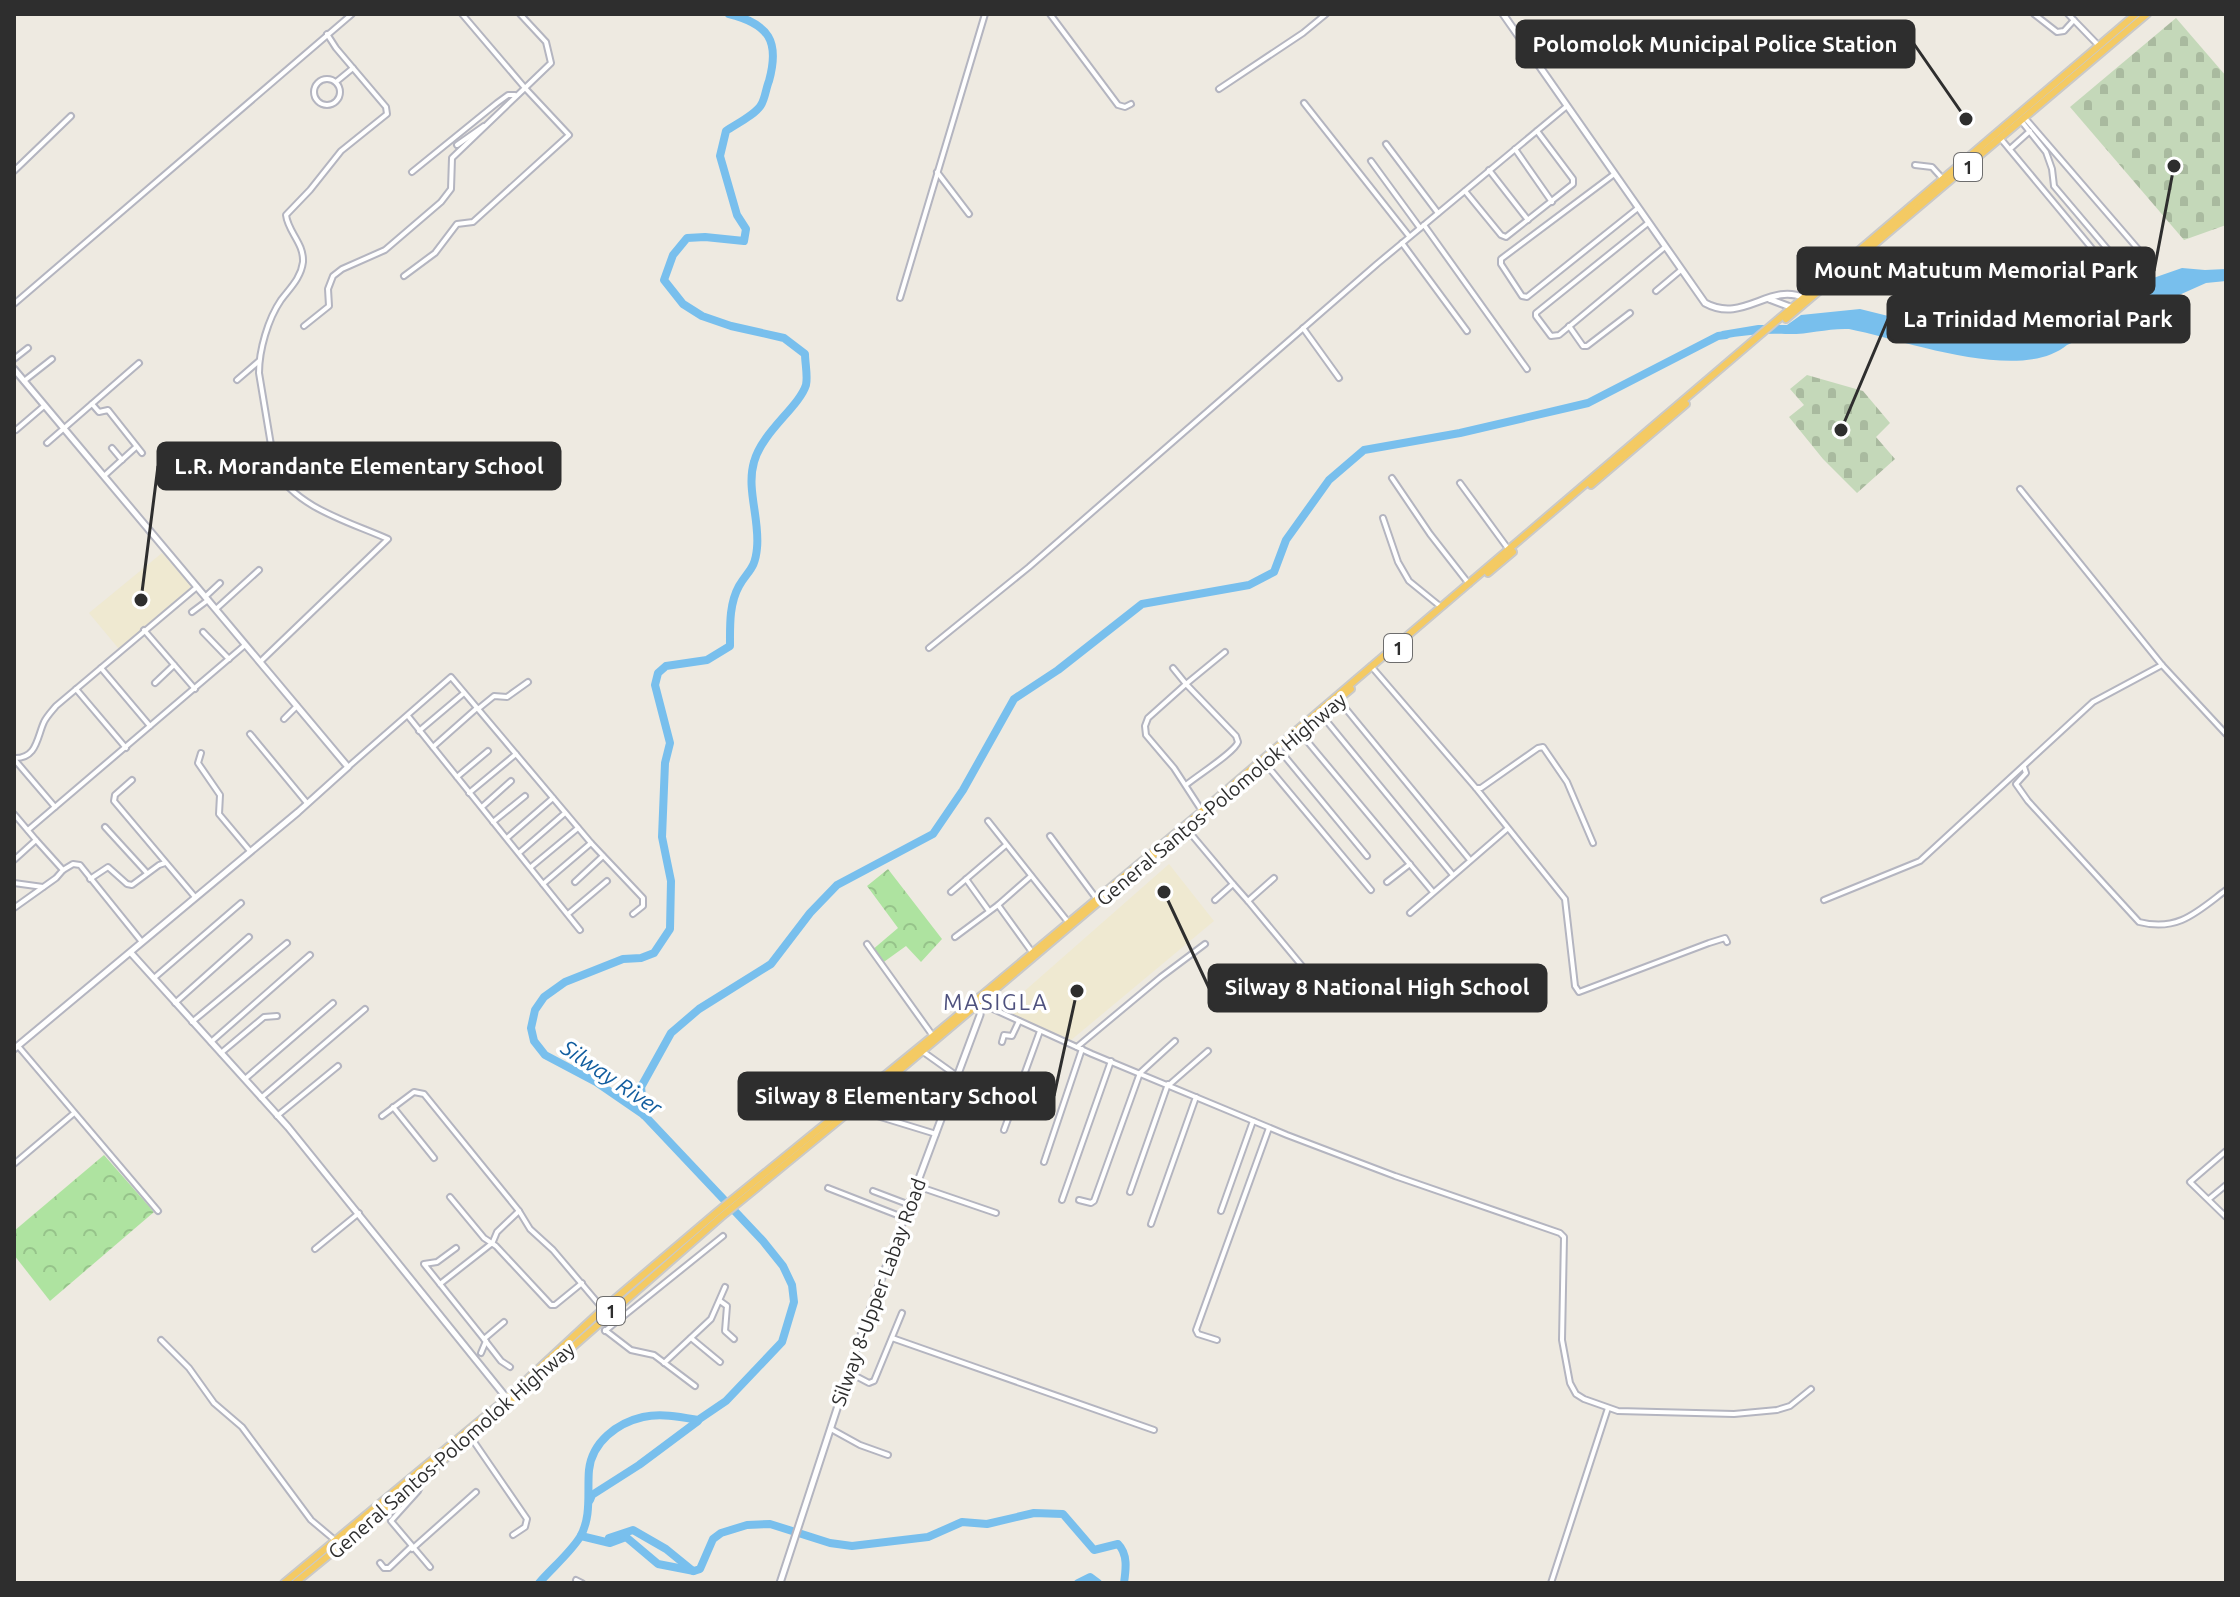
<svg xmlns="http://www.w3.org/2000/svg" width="2240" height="1597" font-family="Ubuntu,sans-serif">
<defs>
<pattern id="forest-crowns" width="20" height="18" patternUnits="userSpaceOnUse" patternTransform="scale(2)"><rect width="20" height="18" fill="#aee3a0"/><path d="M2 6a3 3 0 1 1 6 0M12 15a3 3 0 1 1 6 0" fill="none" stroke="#96c38a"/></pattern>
<pattern id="cemetery-stones" width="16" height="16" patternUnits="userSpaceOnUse" patternTransform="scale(2)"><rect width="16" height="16" fill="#c4d8b9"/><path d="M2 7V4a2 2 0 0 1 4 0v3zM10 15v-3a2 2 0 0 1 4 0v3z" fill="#a9ba9f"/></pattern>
</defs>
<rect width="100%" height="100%" fill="#eeeae1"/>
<!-- education -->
<g fill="#efe9d1">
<path d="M 162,553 L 192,587 L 119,649 L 89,613 Z"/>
<path d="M 1169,864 L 1214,921 L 1070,1041 L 1003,1010 Z"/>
</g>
<!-- forest -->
<g fill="url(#forest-crowns)">
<path d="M 888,869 L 942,939 L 921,962 L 906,946 L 881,964 L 871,951 L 898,928 L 867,886 Z"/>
<path d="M 104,1155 L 154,1212 L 50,1301 L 14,1255 L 14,1231 Z"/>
</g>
<!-- cemetery -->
<g fill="url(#cemetery-stones)">
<path d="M 2176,18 L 2226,76 L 2226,225 L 2184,240 L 2070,107 Z"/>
<path d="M 1807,375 L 1863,391 L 1890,423 L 1876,437 L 1895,459 L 1857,493 L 1823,459 L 1789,417 L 1804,405 L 1790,389 Z"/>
</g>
<!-- water -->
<path fill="#78bfed" d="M 2182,268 L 2205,270 L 2226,269 L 2226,281 L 2206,283 L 2067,345 C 2020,384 1905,340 1849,329 C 1827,328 1807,335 1785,334 C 1764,333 1743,335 1722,339 L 1718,336 L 1722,331 L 1758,325 L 1787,325 L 1801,315 L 1860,309 L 1981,339 L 2039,333 L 2055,326 L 2064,315 L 2139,283 Z"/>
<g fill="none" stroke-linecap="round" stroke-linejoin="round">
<!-- river -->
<g stroke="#78bfed" stroke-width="8">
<path d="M 644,1115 L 641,1087 L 671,1033 L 699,1009 L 771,964 L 810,913 L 837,885 L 933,834 L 963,790 L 1014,699 L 1058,670 L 1142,604 L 1249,585 L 1274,572 L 1286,540 L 1329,480 L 1364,450 L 1460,433 L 1588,403 L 1718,336 L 1726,335"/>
<path d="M 590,1500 L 592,1495 L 639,1465 L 698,1421"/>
<path d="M 581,1536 L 610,1543 L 626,1537 L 658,1564 L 694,1571 L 700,1569 L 713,1539 L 721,1533 L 747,1525 L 770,1524 L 830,1543 L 852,1546 L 928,1537 L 962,1522 L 987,1524 L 1034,1513 L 1063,1514 L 1094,1550 L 1118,1544 C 1128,1554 1126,1569 1124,1583"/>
<path d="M 609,1538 L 633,1530 L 666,1549 L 693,1571"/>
<path d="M 539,1583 C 552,1568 570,1553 580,1537 C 592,1517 587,1491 589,1470 C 592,1442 617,1423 643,1417 C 661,1413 681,1417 698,1420 L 726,1401 L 782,1342 L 794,1302 L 792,1285 L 783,1266 L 763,1241 L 644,1115 L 596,1082 L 545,1055 L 534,1041 L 531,1028 L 535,1010 L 544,997 L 565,982 L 623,959 L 641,958 L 654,953 L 670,929 L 671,881 L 662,837 L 665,763 L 670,743 L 655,685 L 658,673 L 666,666 L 707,660 L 730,646 C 730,626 729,604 739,586 C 748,570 755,570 757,548 C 760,519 746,489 754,462 C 762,432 799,407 806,385 C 808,376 805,363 805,354 L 784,338 L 731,326 L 702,316 L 683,304 L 664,280 L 673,255 L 687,238 L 705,237 L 744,241 L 746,229 L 737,215 L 720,156 L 726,131 C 736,124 755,115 761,105 C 765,99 766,88 769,81 C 780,41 769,24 729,14"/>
<path d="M 1078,1583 L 1090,1577 L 1098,1583"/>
</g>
<defs>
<g id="minor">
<path d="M 1050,14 L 1118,105 L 1125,107 L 1131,104"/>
<path d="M 2034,14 L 2057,32 L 2064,31 L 2074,20"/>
<path d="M 2068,14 L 2098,45"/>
<circle cx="327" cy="92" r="13"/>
<path d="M 336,82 L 353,68"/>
<path d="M 1219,89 L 1303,33 L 1326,14"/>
<path d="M 1304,103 L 1409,236"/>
<path d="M 2025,118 L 2138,249"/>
<path d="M 2022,122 L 2046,152 L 2052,169 L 2054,186 L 2115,258"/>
<path d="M 2001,139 L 2109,269"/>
<path d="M 1386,144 L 1438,213"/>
<path d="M 457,145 L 484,126"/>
<path d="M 1515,149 L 1552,202"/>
<path d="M 2010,149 L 2030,131"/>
<path d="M 1371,161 L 1420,228"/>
<path d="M 1915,165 L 1932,167 L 1942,178"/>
<path d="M 1489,170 L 1528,220"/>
<path d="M 14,171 L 71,116"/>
<path d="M 412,172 L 497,103 L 508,95 L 515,95"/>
<path d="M 937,172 L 969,214"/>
<path d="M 1613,175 L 1501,259 L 1501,264 L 1522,296 L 1527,297 L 1638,208"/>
<path d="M 1465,191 L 1501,235 L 1506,237 L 1573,184 L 1573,179 L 1537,131"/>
<path d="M 1648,223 L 1536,313 L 1536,316 L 1551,336 L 1559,335 L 1665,247"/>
<path d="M 1424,225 L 1527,369"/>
<path d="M 1402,243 L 1467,331"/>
<path d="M 404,276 L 435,253 L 457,224 L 473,222 L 569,135 L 525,88 L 551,63 L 546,42 L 520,14"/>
<path d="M 1656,291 L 1681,270"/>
<path d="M 900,298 L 985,14"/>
<path d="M 14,304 L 352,14"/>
<path d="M 304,326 L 329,306 L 328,289 L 333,276 L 342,269 L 385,250 L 441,202 L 451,189 L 452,158 L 525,88 L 462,14"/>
<path d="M 1569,326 L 1583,346 L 1587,346 L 1630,313"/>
<path d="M 1303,328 L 1339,378"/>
<path d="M 14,359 L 28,348"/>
<path d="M 237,380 L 259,361"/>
<path d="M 24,381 L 52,359"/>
<path d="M 92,404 L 99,412 L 108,410 L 142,453"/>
<path d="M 16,430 L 44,406"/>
<path d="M 47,443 L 139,363"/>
<path d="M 112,448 L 122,460"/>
<path d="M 104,476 L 136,447"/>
<path d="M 1392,478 L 1430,534 L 1469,584"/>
<path d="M 1460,483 L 1509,550"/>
<path d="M 2020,489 L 2162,665 L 2226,734"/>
<path d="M 1383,518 L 1398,562 L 1409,581 L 1441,607"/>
<path d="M 205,597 L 220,583"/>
<path d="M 216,609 L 259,570"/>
<path d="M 192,612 L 208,600"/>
<path d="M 144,630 L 195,689"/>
<path d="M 203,632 L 229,659"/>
<path d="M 929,648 L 1029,567 L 1377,264 L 1567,106"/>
<path d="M 261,661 L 388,539 C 350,522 296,508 275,469 L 259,373 C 259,350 268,319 281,300 C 290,288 301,278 303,262 C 304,243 288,232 286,215 L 310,190 L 341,151 L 387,114 L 386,107 L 336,48 L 327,34"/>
<path d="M 1371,666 L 1476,788 L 1481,788 L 1538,748 L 1543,747 L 1567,782 L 1593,843"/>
<path d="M 101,668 L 150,726"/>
<path d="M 1173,668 L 1186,684 L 1225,652"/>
<path d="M 155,683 L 174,665"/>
<path d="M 76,689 L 126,748"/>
<path d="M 1337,698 L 1470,860"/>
<path d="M 478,709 L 494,696 L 507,697 L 528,682"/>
<path d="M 1320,713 L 1453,875"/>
<path d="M 408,716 L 580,930"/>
<path d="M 284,719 L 297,706"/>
<path d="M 1297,729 L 1433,892"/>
<path d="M 419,731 L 464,693"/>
<path d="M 250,734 L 307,803"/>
<path d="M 433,747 L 477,708"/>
<path d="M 1277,747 L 1367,856"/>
<path d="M 201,753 L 198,763 L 220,795 L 219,814 L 250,851"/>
<path d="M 14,758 C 37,759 37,737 44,722 C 47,716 52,711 56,706 L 197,587"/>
<path d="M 14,759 L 55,807"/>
<path d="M 1264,762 L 1371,890"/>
<path d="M 348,767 L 451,677 L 591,843 L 643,898 L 643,906 L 633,914"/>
<path d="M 2024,767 L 2026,773 L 2016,784 L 2028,801 L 2139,922 C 2178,932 2197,912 2226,890"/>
<path d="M 457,777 L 488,751"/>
<path d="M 132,780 L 115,795 L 114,801 L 195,897"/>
<path d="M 1186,785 C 1198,775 1235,752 1238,742 L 1236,736 L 1186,684 L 1148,718 L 1145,726 L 1146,735 L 1174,768 L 1202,811"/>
<path d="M 1476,788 L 1565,899 L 1575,986 L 1579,992 L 1709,943 L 1725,938 L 1727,942"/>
<path d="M 469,793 L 516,754"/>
<path d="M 482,807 L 511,781"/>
<path d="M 14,814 L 36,840 L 14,860"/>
<path d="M 988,821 L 1068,922"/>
<path d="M 493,822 L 525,796"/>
<path d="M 105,827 L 147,873"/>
<path d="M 1186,828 L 1233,884"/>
<path d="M 28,830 L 245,645"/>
<path d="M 1050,836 L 1096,898"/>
<path d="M 507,838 L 553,798"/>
<path d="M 519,853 L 565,813"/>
<path d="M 531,867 L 578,828"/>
<path d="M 63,870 L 73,864 L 80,865 L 142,942"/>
<path d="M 90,879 L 108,867 L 127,884 L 132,885 L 159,865 L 165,863"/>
<path d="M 966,879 L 989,911"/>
<path d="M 575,882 L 603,856"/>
<path d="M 1387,882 L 1410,864"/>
<path d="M 14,883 L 43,887"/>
<path d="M 543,884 L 591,843"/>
<path d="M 951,892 L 1006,845"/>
<path d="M 1215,900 L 1233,884 L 1248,901 L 1274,878"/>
<path d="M 1824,900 L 1920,861 L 2093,702 L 2162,665"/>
<path d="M 1248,901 L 1312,978"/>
<path d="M 998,905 L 1032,952"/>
<path d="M 14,908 L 56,878 L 63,870 L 36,840"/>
<path d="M 1410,913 L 1507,829"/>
<path d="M 568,914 L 607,881"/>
<path d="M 955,937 L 998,905 L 1031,876"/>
<path d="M 867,944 L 933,1036"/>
<path d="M 154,978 L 241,903"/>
<path d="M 175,1003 L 249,937"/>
<path d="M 980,1003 L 1092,1054 L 1287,1135 L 1395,1176 L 1560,1233 L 1564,1237 L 1562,1340 L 1570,1383 L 1576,1394 L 1584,1399 L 1618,1411 L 1734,1414 L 1777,1410 L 1790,1406 L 1811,1389"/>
<path d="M 192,1022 L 287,943"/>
<path d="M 211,1042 L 310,955"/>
<path d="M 1002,1042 L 1004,1035 L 1012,1036 L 1019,1021"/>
<path d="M 18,1046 L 158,1211"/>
<path d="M 1077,1047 L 1161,977 L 1205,944"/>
<path d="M 922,1051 L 957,1076"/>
<path d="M 221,1053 L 264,1017 L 277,1016"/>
<path d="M 1140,1073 L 1175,1041"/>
<path d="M 245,1079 L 333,1003"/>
<path d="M 1169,1085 L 1208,1051"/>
<path d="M 261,1098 L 365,1009"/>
<path d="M 393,1107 L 434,1158"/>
<path d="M 874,1115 L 936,1134"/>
<path d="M 277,1116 L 338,1066"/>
<path d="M 382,1116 L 414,1092 L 424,1094 L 519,1211 L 530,1229 L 553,1250 L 603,1309"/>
<path d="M 1004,1130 L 1040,1031"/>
<path d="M 2226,1151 L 2190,1182 L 2226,1217"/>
<path d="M 1044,1162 L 1082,1049"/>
<path d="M 14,1164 L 73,1114"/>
<path d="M 917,1186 L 996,1213"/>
<path d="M 828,1188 L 905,1218"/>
<path d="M 873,1191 L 910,1205"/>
<path d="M 1130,1192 L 1168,1084"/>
<path d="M 450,1197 L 484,1238 L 496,1246 L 551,1305 L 555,1305 L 582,1283"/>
<path d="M 2209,1199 L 2226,1185"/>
<path d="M 1062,1200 L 1111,1061"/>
<path d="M 1079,1200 L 1091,1203 L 1094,1201 L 1140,1073"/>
<path d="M 1221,1211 L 1253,1121"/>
<path d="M 1151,1224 L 1196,1097"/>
<path d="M 492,1244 L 497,1232 L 519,1211"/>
<path d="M 456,1248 L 437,1262 L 424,1264 L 484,1339 L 504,1322"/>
<path d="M 315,1249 L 359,1213"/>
<path d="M 440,1284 L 491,1244"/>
<path d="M 720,1301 L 727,1306 L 725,1331 L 734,1339"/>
<path d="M 605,1330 L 631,1350 L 654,1355 L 695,1386"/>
<path d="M 605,1331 L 723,1236"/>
<path d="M 691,1338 L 720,1362"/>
<path d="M 892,1338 L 1154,1430"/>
<path d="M 484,1339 L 501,1361 L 510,1367"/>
<path d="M 161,1340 L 189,1368 L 214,1403 L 242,1427 L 311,1520 L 336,1541"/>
<path d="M 1217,1340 L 1198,1334 L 1196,1330 L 1269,1128"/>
<path d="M 481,1353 L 486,1341"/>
<path d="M 664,1363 L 711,1319 L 725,1287"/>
<path d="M 848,1372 L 869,1383 L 874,1381 L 902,1313"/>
<path d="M 831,1429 L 860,1445 L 888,1455"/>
<path d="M 470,1436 L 527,1519 L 525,1527 L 513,1535"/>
<path d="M 423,1480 L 418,1491 L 391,1521 L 430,1567"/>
<path d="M 412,1549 L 476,1492"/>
<path d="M 380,1563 L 384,1568 L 389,1568 L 411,1547"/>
<path d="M 576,1580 L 582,1583"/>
<path d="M 1551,1583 L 1608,1408"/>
</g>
<g id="tertiary">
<path d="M 1503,14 L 1705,303 C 1743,324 1770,282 1804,298"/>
<path d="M 1769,299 L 1793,308"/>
<path d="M 14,369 L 348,767 L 298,812 L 14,1049"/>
<path d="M 131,953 L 288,1127 L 509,1401"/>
</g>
<path id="secondary" d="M 780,1583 L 865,1323 L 980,1015 L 981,1006 L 978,1000"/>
<g id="trunk">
<path d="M 1786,319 L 2147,14"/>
<path d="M 1591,485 L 1686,404"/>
<path d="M 1488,573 L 1513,552"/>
<path d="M 1316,718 L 1351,689"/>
<path d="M 284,1583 L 507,1398 L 603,1309 L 717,1212 L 933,1036 L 1202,811 L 2136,14"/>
<path d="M 295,1583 L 423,1478 L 721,1217 L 893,1076 L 1186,828"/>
</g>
</defs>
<!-- minor casing -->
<use href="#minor" stroke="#b4b5c0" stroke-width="8"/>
<!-- tertiary casing -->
<use href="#tertiary" stroke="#b4b5c0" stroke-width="9"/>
<!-- secondary casing -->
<use href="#secondary" stroke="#b4b5c0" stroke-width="9"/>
<!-- trunk casing -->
<use href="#trunk" stroke="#c9c9c9" stroke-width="10"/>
<!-- minor -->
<use href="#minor" stroke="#fff" stroke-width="4"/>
<!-- tertiary -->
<use href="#tertiary" stroke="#fff" stroke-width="5"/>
<!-- secondary -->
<use href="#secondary" stroke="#fff" stroke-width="5"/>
<!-- trunk -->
<use href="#trunk" stroke="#f4ca63" stroke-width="6"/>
</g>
<g text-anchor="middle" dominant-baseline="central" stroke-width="7" stroke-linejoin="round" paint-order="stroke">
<!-- shield labels -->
<g fill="#fff" stroke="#6d6d6d" stroke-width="2">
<rect x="1954" y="153" width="28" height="28" rx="6"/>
<rect x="1384" y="634" width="28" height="28" rx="6"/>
<rect x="597" y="1297" width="28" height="28" rx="6"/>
</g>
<g font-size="18" font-weight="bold" fill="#2e2e2e">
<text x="1968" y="167">1</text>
<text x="1398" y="648">1</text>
<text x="611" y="1311">1</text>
</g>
<!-- street labels -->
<g font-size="20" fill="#2e2e2e" stroke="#fff">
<text transform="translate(1221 799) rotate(-40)">General Santos-Polomolok Highway</text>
<text transform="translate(878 1292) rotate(-70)">Silway 8-Upper Labay Road</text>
<text transform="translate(451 1450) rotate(-41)">General Santos-Polomolok Highway</text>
</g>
<!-- neighbourhood labels -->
<g font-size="22" letter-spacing="2" fill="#4e517e" stroke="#fff">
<text x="996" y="1001">MASIGLA</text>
</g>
<!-- water labels -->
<g font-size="22" font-style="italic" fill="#115d9f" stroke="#fff">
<text transform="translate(612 1077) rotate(34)">Silway River</text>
</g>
</g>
<!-- callouts -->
<path fill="none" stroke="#2e2e2e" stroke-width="3" d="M1966 119L1914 44M2174 166L2154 271M1841 430L1888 319M141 600L158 466M1164 892L1209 988M1077 991L1054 1096"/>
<g fill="#2e2e2e" stroke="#fff" stroke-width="3">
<circle cx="1966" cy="119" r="8"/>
<circle cx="2174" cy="166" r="8"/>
<circle cx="1841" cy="430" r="8"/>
<circle cx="141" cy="600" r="8"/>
<circle cx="1164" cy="892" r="8"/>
<circle cx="1077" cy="991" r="8"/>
</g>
<g fill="#2e2e2e" stroke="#2e2e2e" stroke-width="3">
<rect x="1517" y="21" width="397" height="46" rx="8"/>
<rect x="1798" y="248" width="356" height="46" rx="8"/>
<rect x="1888" y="296" width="301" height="46" rx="8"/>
<rect x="158" y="443" width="402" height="46" rx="8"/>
<rect x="1209" y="965" width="337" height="46" rx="8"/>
<rect x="739" y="1073" width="315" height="46" rx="8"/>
</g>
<g font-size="22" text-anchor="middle" font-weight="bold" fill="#fff">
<text x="1715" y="52">Polomolok Municipal Police Station</text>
<text x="1976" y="278">Mount Matutum Memorial Park</text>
<text x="2038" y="327">La Trinidad Memorial Park</text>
<text x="359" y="474">L.R. Morandante Elementary School</text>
<text x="1377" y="995">Silway 8 National High School</text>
<text x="896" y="1104">Silway 8 Elementary School</text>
</g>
<!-- border -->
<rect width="2240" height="1597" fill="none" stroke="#2e2e2e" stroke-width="32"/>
</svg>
